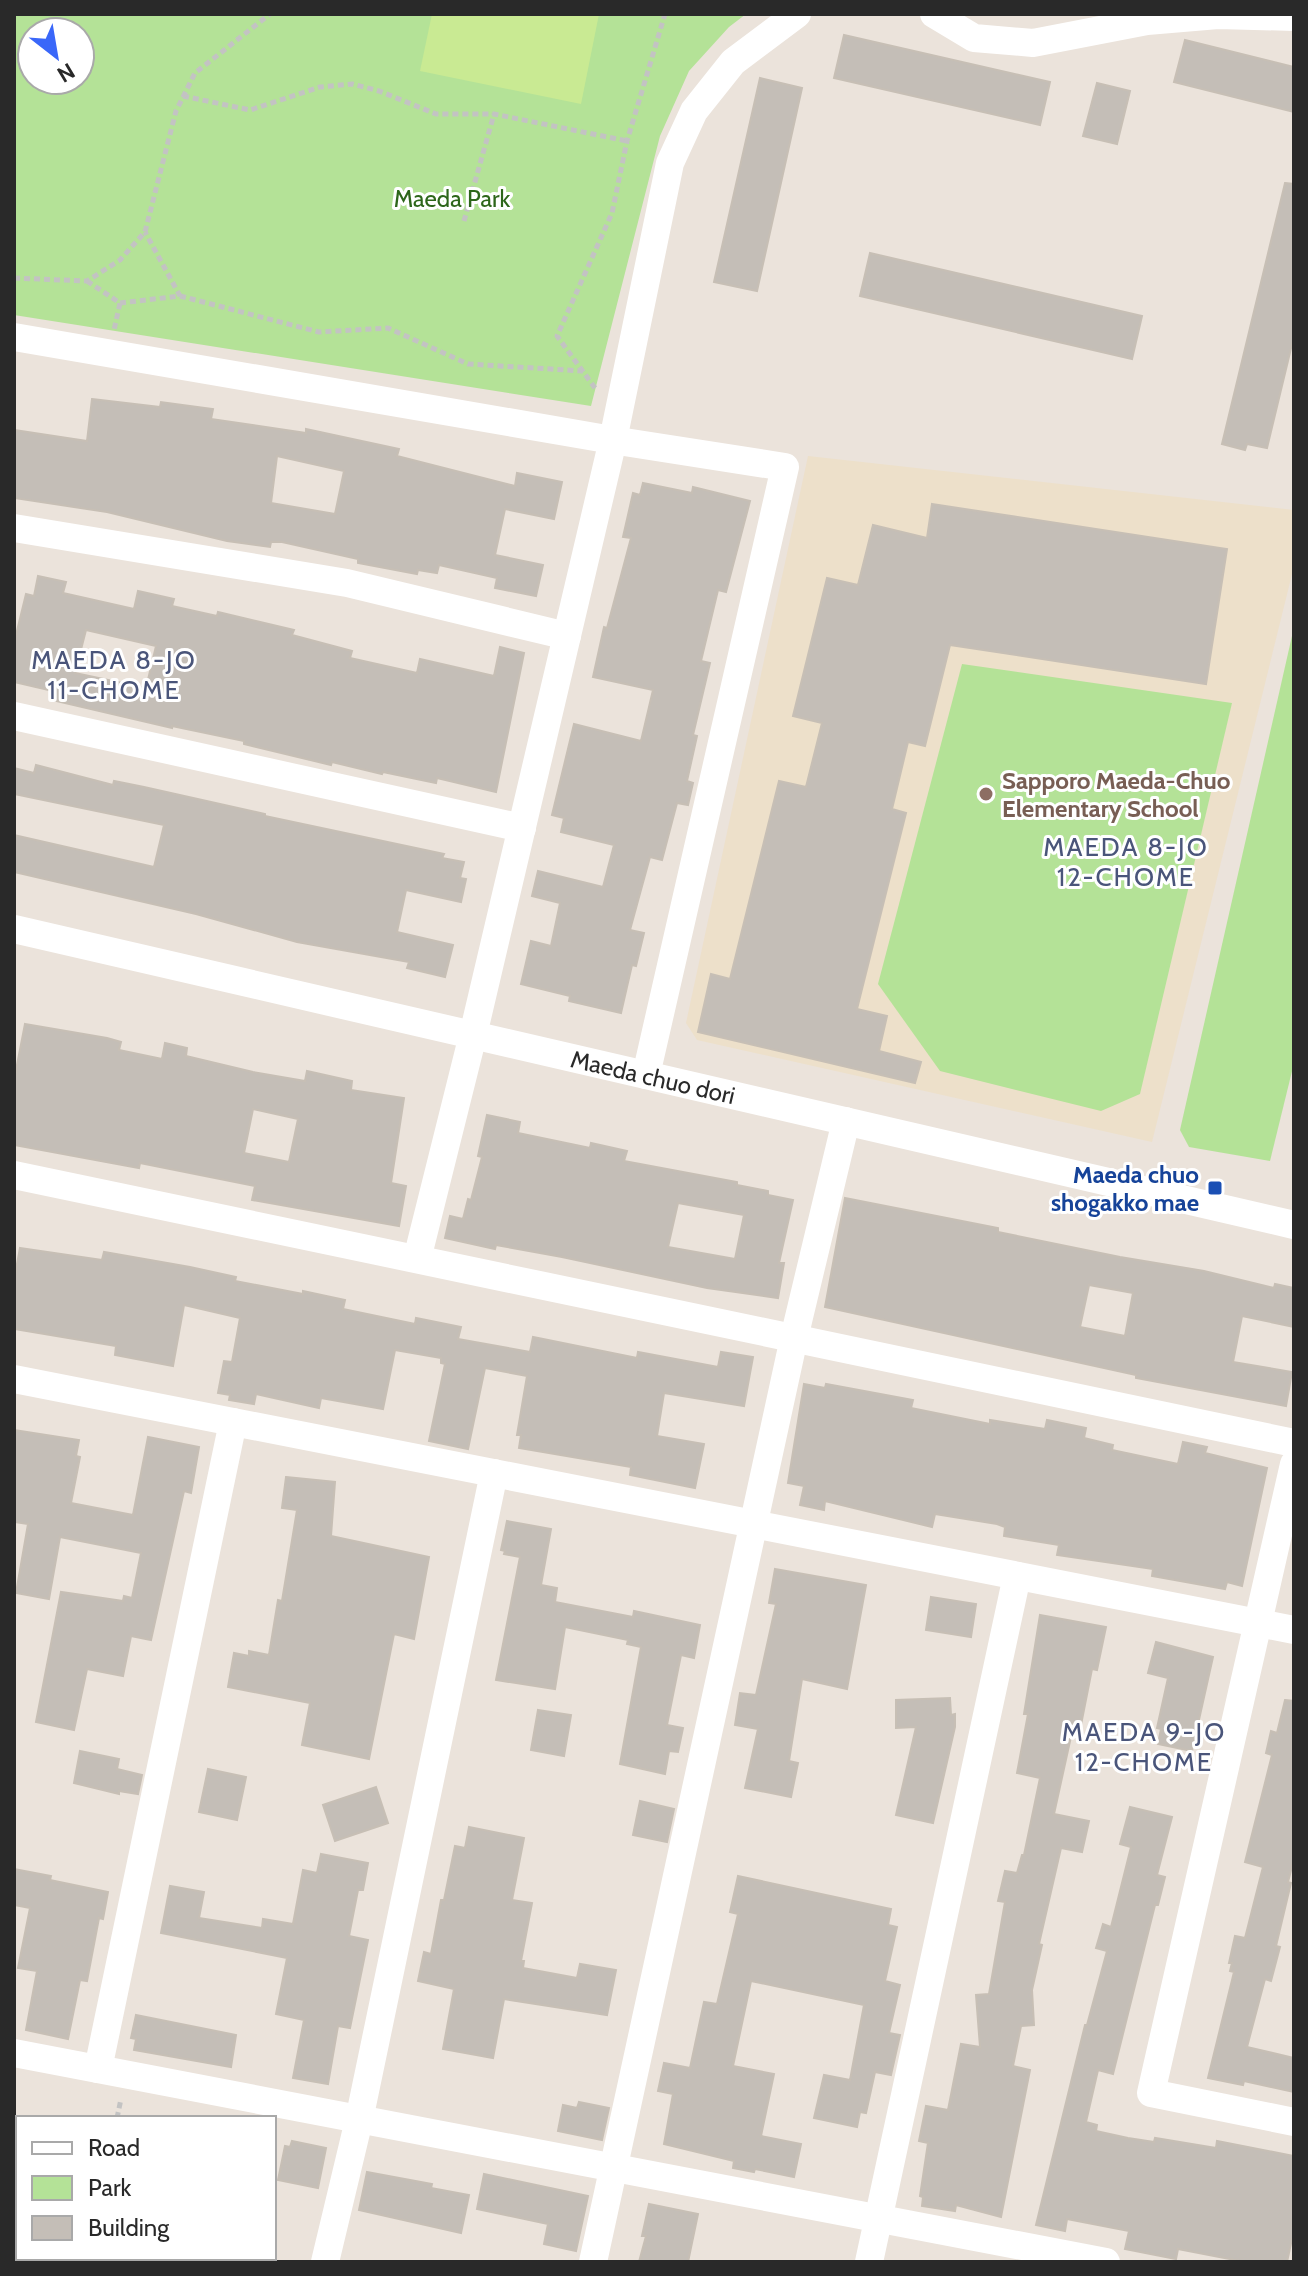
<svg xmlns="http://www.w3.org/2000/svg" width="1308" height="2276" font-family="Cabin,sans-serif">
<rect width="100%" height="100%" fill="#ebe3db"/>
<!-- education -->
<path fill="#ede0ca" d="M 808,456 L 1294,510 L 1294,566 L 1152,1142 L 697,1040 L 686,1023 Z"/>
<!-- green -->
<g fill="#b4e297" fill-rule="evenodd">
<path d="M 14,14 L 746,14 L 729,27 L 689,71 L 660,136 L 591,406 L 14,315 ZM 32,32 L 80,32 L 80,80 L 32,80 Z"/>
<path d="M 1294,627 L 1294,1063 L 1270,1161 L 1189,1147 L 1180,1130 Z"/>
<path d="M 962,664 L 1232,703 L 1140,1094 L 1101,1111 L 940,1071 L 878,984 Z"/>
</g>
<!-- pitch -->
<path fill="#c9ea93" d="M 432,14 L 599,14 L 581,104 L 420,71 Z"/>
<!-- building -->
<g fill="#c4beb7" stroke="#c7bfb5" stroke-width="2" fill-rule="evenodd">
<path d="M 844,35 L 1050,82 L 1040,125 L 834,78 Z"/>
<path d="M 1185,40 L 1294,67 L 1294,112 L 1174,82 Z"/>
<path d="M 760,78 L 802,88 L 757,291 L 714,282 Z"/>
<path d="M 1097,83 L 1130,91 L 1117,144 L 1083,136 Z"/>
<path d="M 1285,183 L 1294,184 L 1294,336 L 1267,448 L 1247,444 L 1245,450 L 1222,444 Z"/>
<path d="M 870,253 L 1142,316 L 1132,359 L 860,296 Z"/>
<path d="M 92,399 L 160,407 L 161,402 L 213,409 L 211,419 L 306,433 L 306,429 L 399,449 L 397,456 L 515,486 L 517,473 L 562,482 L 554,519 L 505,509 L 495,555 L 543,565 L 536,596 L 495,588 L 497,578 L 439,565 L 437,573 L 418,570 L 417,574 L 358,563 L 358,559 L 282,542 L 271,542 L 270,547 L 227,541 L 107,512 L 14,498 L 14,430 L 87,441 ZM 277,456 L 344,471 L 335,514 L 271,503 Z"/>
<path d="M 643,483 L 692,493 L 693,487 L 750,501 L 726,592 L 718,590 L 701,661 L 710,663 L 693,735 L 697,736 L 687,781 L 693,783 L 688,805 L 677,803 L 662,860 L 650,857 L 630,930 L 644,933 L 636,966 L 632,965 L 621,1013 L 569,1001 L 570,996 L 521,984 L 531,941 L 551,946 L 560,903 L 532,896 L 538,871 L 603,887 L 614,845 L 561,832 L 564,818 L 552,815 L 574,724 L 641,741 L 653,690 L 593,677 L 604,627 L 607,628 L 631,538 L 623,537 L 633,493 L 640,495 Z"/>
<path d="M 932,504 L 1227,549 L 1206,684 L 950,645 L 925,746 L 908,742 L 892,809 L 906,813 L 857,1009 L 887,1016 L 879,1051 L 921,1062 L 915,1083 L 698,1032 L 711,974 L 730,979 L 779,781 L 806,787 L 822,723 L 793,716 L 827,578 L 858,585 L 873,525 L 927,538 Z"/>
<path d="M 38,576 L 66,582 L 63,593 L 134,609 L 138,591 L 174,599 L 172,606 L 217,616 L 218,612 L 294,630 L 292,635 L 352,651 L 350,658 L 417,673 L 420,659 L 494,676 L 500,647 L 524,653 L 496,792 L 437,778 L 436,783 L 383,772 L 382,774 L 332,762 L 331,765 L 244,744 L 244,741 L 172,726 L 172,728 L 52,700 L 53,691 L 14,682 L 14,643 L 26,594 L 34,596 ZM 86,630 L 156,646 L 146,688 L 75,673 Z"/>
<path d="M 36,765 L 113,785 L 114,781 L 144,787 L 265,814 L 265,816 L 444,854 L 442,858 L 464,862 L 460,878 L 466,879 L 461,902 L 406,890 L 397,932 L 453,945 L 445,977 L 407,968 L 409,962 L 297,942 L 196,914 L 14,872 L 14,835 L 154,867 L 164,825 L 14,794 L 14,768 L 34,773 Z"/>
<path d="M 25,1024 L 107,1038 L 121,1042 L 119,1050 L 162,1059 L 165,1043 L 187,1048 L 186,1056 L 253,1072 L 305,1081 L 307,1071 L 352,1081 L 351,1090 L 404,1098 L 391,1183 L 406,1186 L 399,1226 L 252,1200 L 255,1186 L 140,1163 L 139,1168 L 14,1145 L 14,1080 ZM 253,1109 L 298,1119 L 289,1162 L 244,1153 Z"/>
<path d="M 487,1115 L 520,1122 L 518,1133 L 590,1148 L 591,1143 L 627,1151 L 624,1161 L 737,1182 L 737,1185 L 768,1191 L 768,1195 L 793,1200 L 779,1263 L 784,1263 L 778,1298 L 707,1288 L 562,1257 L 496,1245 L 495,1249 L 445,1238 L 450,1216 L 463,1219 L 468,1199 L 471,1200 L 482,1157 L 478,1156 ZM 678,1203 L 744,1215 L 735,1259 L 668,1247 Z"/>
<path d="M 845,1198 L 998,1228 L 998,1232 L 1120,1257 L 1204,1271 L 1274,1288 L 1275,1284 L 1294,1288 L 1294,1327 L 1242,1316 L 1233,1362 L 1292,1372 L 1286,1406 L 1136,1378 L 1136,1375 L 825,1307 ZM 1089,1285 L 1133,1293 L 1125,1336 L 1080,1327 Z"/>
<path d="M 20,1248 L 102,1260 L 104,1252 L 190,1267 L 236,1277 L 235,1281 L 303,1294 L 303,1291 L 345,1300 L 343,1309 L 415,1324 L 416,1318 L 461,1327 L 458,1339 L 530,1352 L 533,1337 L 637,1358 L 638,1352 L 718,1367 L 721,1352 L 753,1357 L 744,1406 L 664,1393 L 657,1436 L 704,1444 L 695,1488 L 630,1475 L 631,1467 L 519,1448 L 521,1435 L 517,1435 L 527,1376 L 485,1368 L 468,1449 L 429,1441 L 445,1364 L 441,1363 L 441,1358 L 395,1350 L 383,1409 L 321,1398 L 319,1408 L 256,1394 L 254,1404 L 229,1400 L 230,1395 L 218,1393 L 224,1361 L 232,1362 L 240,1318 L 184,1305 L 173,1366 L 115,1355 L 116,1346 L 14,1329 L 14,1280 Z"/>
<path d="M 804,1384 L 825,1388 L 826,1384 L 913,1400 L 911,1408 L 990,1424 L 990,1420 L 1045,1429 L 1047,1420 L 1086,1428 L 1084,1438 L 1113,1445 L 1112,1450 L 1178,1464 L 1183,1442 L 1207,1447 L 1205,1453 L 1267,1468 L 1242,1586 L 1227,1582 L 1225,1589 L 1152,1576 L 1153,1569 L 1057,1555 L 1059,1545 L 1004,1536 L 1005,1527 L 997,1524 L 935,1514 L 932,1527 L 825,1501 L 824,1510 L 800,1505 L 804,1486 L 788,1483 Z"/>
<path d="M 14,1430 L 79,1440 L 76,1456 L 80,1457 L 71,1503 L 133,1515 L 148,1437 L 199,1447 L 191,1493 L 184,1491 L 151,1640 L 131,1636 L 123,1676 L 87,1669 L 74,1730 L 36,1722 L 61,1592 L 123,1601 L 124,1596 L 132,1598 L 141,1553 L 60,1537 L 49,1599 L 16,1593 L 28,1524 L 14,1522 Z"/>
<path d="M 286,1477 L 335,1482 L 331,1536 L 429,1557 L 414,1639 L 394,1634 L 369,1759 L 302,1745 L 310,1703 L 228,1687 L 234,1653 L 249,1656 L 249,1651 L 269,1655 L 278,1600 L 282,1601 L 297,1510 L 282,1508 Z"/>
<path d="M 507,1521 L 551,1529 L 541,1585 L 557,1588 L 555,1602 L 633,1617 L 634,1611 L 700,1625 L 694,1658 L 681,1655 L 667,1725 L 683,1728 L 678,1752 L 669,1751 L 665,1774 L 620,1764 L 641,1647 L 627,1644 L 628,1640 L 565,1627 L 555,1689 L 496,1680 L 520,1557 L 504,1554 L 505,1551 L 501,1550 Z"/>
<path d="M 775,1569 L 866,1585 L 847,1689 L 802,1679 L 789,1761 L 798,1763 L 791,1797 L 745,1788 L 758,1729 L 735,1725 L 740,1693 L 756,1695 L 776,1604 L 769,1603 Z"/>
<path d="M 931,1597 L 976,1604 L 971,1637 L 926,1630 Z"/>
<path d="M 1040,1615 L 1106,1627 L 1097,1670 L 1092,1669 L 1081,1725 L 1074,1723 L 1054,1814 L 1089,1821 L 1082,1852 L 1061,1848 L 1039,1944 L 1042,1945 L 1032,1990 L 1034,2025 L 1021,2026 L 1013,2066 L 1030,2070 L 1001,2217 L 956,2205 L 955,2211 L 922,2206 L 923,2197 L 920,2196 L 928,2143 L 919,2141 L 926,2106 L 948,2110 L 961,2044 L 980,2047 L 976,1995 L 989,1994 L 1005,1902 L 998,1901 L 1005,1871 L 1017,1873 L 1022,1855 L 1024,1855 L 1040,1778 L 1017,1773 L 1028,1714 L 1024,1714 Z"/>
<path d="M 1156,1642 L 1213,1657 L 1192,1751 L 1158,1744 L 1161,1729 L 1157,1728 L 1168,1678 L 1148,1673 Z"/>
<path d="M 950,1698 L 951,1715 L 955,1714 L 955,1727 L 933,1823 L 896,1815 L 916,1727 L 896,1728 L 896,1700 Z"/>
<path d="M 1285,1700 L 1294,1701 L 1294,1859 L 1288,1882 L 1291,1883 L 1276,1946 L 1280,1947 L 1271,1981 L 1265,1979 L 1247,2047 L 1294,2058 L 1294,2092 L 1244,2081 L 1243,2085 L 1208,2078 L 1234,1972 L 1230,1971 L 1232,1963 L 1229,1963 L 1235,1936 L 1245,1938 L 1263,1867 L 1245,1862 L 1272,1755 L 1266,1753 L 1271,1731 L 1277,1733 Z"/>
<path d="M 538,1710 L 571,1715 L 564,1756 L 531,1750 Z"/>
<path d="M 80,1751 L 119,1759 L 117,1769 L 142,1775 L 138,1794 L 119,1791 L 119,1794 L 74,1783 Z"/>
<path d="M 208,1769 L 246,1777 L 237,1820 L 199,1812 Z"/>
<path d="M 376,1787 L 388,1823 L 335,1841 L 323,1805 Z"/>
<path d="M 640,1801 L 674,1809 L 667,1842 L 633,1835 Z"/>
<path d="M 1130,1807 L 1172,1817 L 1157,1875 L 1165,1877 L 1158,1905 L 1155,1905 L 1113,2074 L 1098,2070 L 1086,2122 L 1097,2125 L 1096,2131 L 1128,2138 L 1154,2142 L 1155,2138 L 1216,2148 L 1217,2141 L 1294,2156 L 1294,2230 L 1287,2262 L 1245,2262 L 1178,2249 L 1176,2259 L 1125,2249 L 1129,2231 L 1067,2219 L 1065,2231 L 1036,2225 L 1085,2025 L 1087,2025 L 1107,1951 L 1096,1948 L 1103,1924 L 1111,1927 L 1131,1847 L 1120,1844 Z"/>
<path d="M 469,1827 L 524,1838 L 512,1900 L 532,1903 L 521,1961 L 524,1961 L 523,1968 L 577,1978 L 580,1964 L 616,1970 L 607,2015 L 504,1999 L 493,2058 L 443,2049 L 454,1989 L 418,1981 L 424,1952 L 431,1954 L 441,1900 L 444,1900 L 455,1846 L 465,1848 Z"/>
<path d="M 321,1854 L 368,1863 L 363,1890 L 358,1890 L 349,1936 L 368,1940 L 350,2028 L 338,2026 L 328,2084 L 293,2078 L 304,2020 L 276,2014 L 287,1958 L 161,1933 L 170,1886 L 204,1892 L 199,1918 L 262,1928 L 263,1919 L 293,1924 L 303,1870 L 317,1873 Z"/>
<path d="M 14,1869 L 51,1876 L 50,1880 L 108,1892 L 103,1919 L 99,1918 L 87,1981 L 80,1980 L 68,2039 L 26,2030 L 37,1971 L 18,1968 L 30,1908 L 14,1905 Z"/>
<path d="M 738,1876 L 891,1909 L 888,1925 L 897,1927 L 885,1981 L 900,1985 L 889,2033 L 900,2035 L 891,2075 L 875,2072 L 866,2113 L 860,2112 L 857,2127 L 814,2118 L 824,2075 L 850,2080 L 864,2005 L 751,1981 L 733,2066 L 774,2074 L 761,2136 L 801,2144 L 794,2177 L 755,2169 L 754,2172 L 733,2168 L 734,2161 L 664,2144 L 673,2094 L 658,2091 L 664,2063 L 690,2068 L 704,2002 L 717,2004 L 738,1914 L 730,1912 Z"/>
<path d="M 136,2015 L 236,2035 L 231,2067 L 134,2050 L 136,2039 L 131,2038 Z"/>
<path d="M 579,2102 L 609,2108 L 602,2140 L 558,2131 L 563,2105 L 577,2108 Z"/>
<path d="M 292,2141 L 326,2148 L 318,2188 L 278,2180 L 285,2146 L 290,2147 Z"/>
<path d="M 367,2172 L 432,2184 L 431,2188 L 469,2195 L 461,2233 L 359,2210 Z"/>
<path d="M 484,2174 L 588,2196 L 576,2251 L 544,2244 L 548,2224 L 477,2209 Z"/>
<path d="M 649,2204 L 698,2214 L 688,2262 L 639,2262 L 646,2236 L 642,2236 Z"/>
</g>
<g fill="none" stroke-linecap="round" stroke-linejoin="round">
<!-- path -->
<g stroke="#c3c3c3" stroke-width="5" stroke-dasharray="6 4" stroke-linecap="butt">
<path d="M 183,96 L 250,110 L 320,87 L 352,84 L 379,91 L 436,114 L 494,114 L 627,141"/>
<path d="M 464,221 L 494,114"/>
<path d="M 14,278 L 87,281 L 120,260 L 145,232 L 176,111 L 195,73 L 270,14"/>
<path d="M 87,281 L 120,303 L 114,330"/>
<path d="M 180,296 L 319,332 L 388,328 L 468,364 L 583,371"/>
<path d="M 120,303 L 180,296 L 145,232"/>
<path d="M 595,388 L 557,336 L 612,213 L 627,141 L 665,14"/>
<path d="M 117,2118 L 121,2099"/>
<path d="M 83,2262 L 84,2258"/>
</g>
<!-- minor -->
<g stroke="#fff" stroke-width="28">
<path d="M 934,14 L 974,38 L 1033,43 L 1147,21 L 1218,15 L 1294,17"/>
<path d="M 14,337 L 618,441 L 785,467 L 646,1075"/>
<path d="M 14,528 L 347,583 L 567,636"/>
<path d="M 14,716 L 522,828"/>
<path id="s1" d="M 14,929 L 1294,1225"/>
<path d="M 14,1175 L 1294,1443"/>
<path d="M 417,1259 L 473,1035 L 613,440 L 670,163 L 694,111 L 733,62 L 797,14"/>
<path d="M 14,1379 L 1294,1630"/>
<path d="M 1294,1464 L 1151,2093 L 1294,2122"/>
<path d="M 14,2053 L 1106,2262"/>
<path d="M 98,2069 L 233,1422"/>
<path d="M 325,2262 L 359,2120 L 494,1473"/>
<path d="M 593,2262 L 794,1338 L 846,1121"/>
<path d="M 869,2262 L 1017,1576"/>
</g>
</g>
<!-- markers -->
<circle fill="#8d6e63" stroke="#fff" stroke-width="3" cx="986" cy="794" r="8"/>
<rect fill="#1a4fb4" stroke="#fff" stroke-width="3" x="1207" y="1180" width="16" height="16" rx="4"/>
<g text-anchor="middle" dominant-baseline="central" stroke-width="6" stroke-linejoin="round" paint-order="stroke">
<!-- park labels -->
<g font-size="24" fill="#2d661a" stroke="#fff">
<text x="452" y="198">Maeda Park</text>
</g>
<!-- education labels -->
<g font-size="24" font-weight="bold" fill="#785e54" stroke="#fff" text-anchor="start">
<text x="1002" y="780">Sapporo Maeda-Chuo<tspan x="1002" dy="28">Elementary School</tspan></text>
</g>
<!-- street labels -->
<g font-size="24" fill="#292929" stroke="#fff">
<text stroke="none"><textPath href="#s1" startOffset="656">Maeda chuo dori</textPath></text>
</g>
<!-- transit labels -->
<g font-size="24" font-weight="bold" fill="#164399" stroke="#fff" text-anchor="end">
<text x="1199" y="1174">Maeda chuo<tspan x="1199" dy="28">shogakko mae</tspan></text>
</g>
<!-- neighbourhood labels -->
<g font-size="26" letter-spacing="2" fill="#4a557a" stroke="#fff">
<text x="114" y="660">MAEDA 8-JO<tspan x="114" dy="30">11-CHOME</tspan></text>
<text x="1126" y="847">MAEDA 8-JO<tspan x="1126" dy="30">12-CHOME</tspan></text>
<text x="1144" y="1732">MAEDA 9-JO<tspan x="1144" dy="30">12-CHOME</tspan></text>
</g>
</g>
<!-- border -->
<rect width="1308" height="2276" fill="none" stroke="#292929" stroke-width="32"/>
<!-- legend -->
<rect x="16" y="2116" width="260" height="144" fill="#ffffff" stroke="#a9a9a9" stroke-width="2"/>
<rect x="32" y="2142" width="40" height="12" fill="#ffffff" stroke="#a9a9a9" stroke-width="2"/>
<text x="88" y="2156" font-size="24" fill="#292929">Road</text>
<rect x="32" y="2176" width="40" height="24" fill="#b4e297" stroke="#a9a9a9" stroke-width="2"/>
<text x="88" y="2196" font-size="24" fill="#292929">Park</text>
<rect x="32" y="2216" width="40" height="24" fill="#c4beb7" stroke="#a9a9a9" stroke-width="2"/>
<text x="88" y="2236" font-size="24" fill="#292929">Building</text>
<!-- north arrow -->
<g transform="translate(56 56) rotate(149)"><circle r="38" fill="#ffffff" stroke="#a9a9a9" stroke-width="2"/>
<path d="M0-6L14 30L0 20L-14 30Z" fill="#3a67f9"/>
<text y="-12" font-size="22" font-weight="bold" text-anchor="middle" fill="#292929">N</text>
</g>
</svg>
